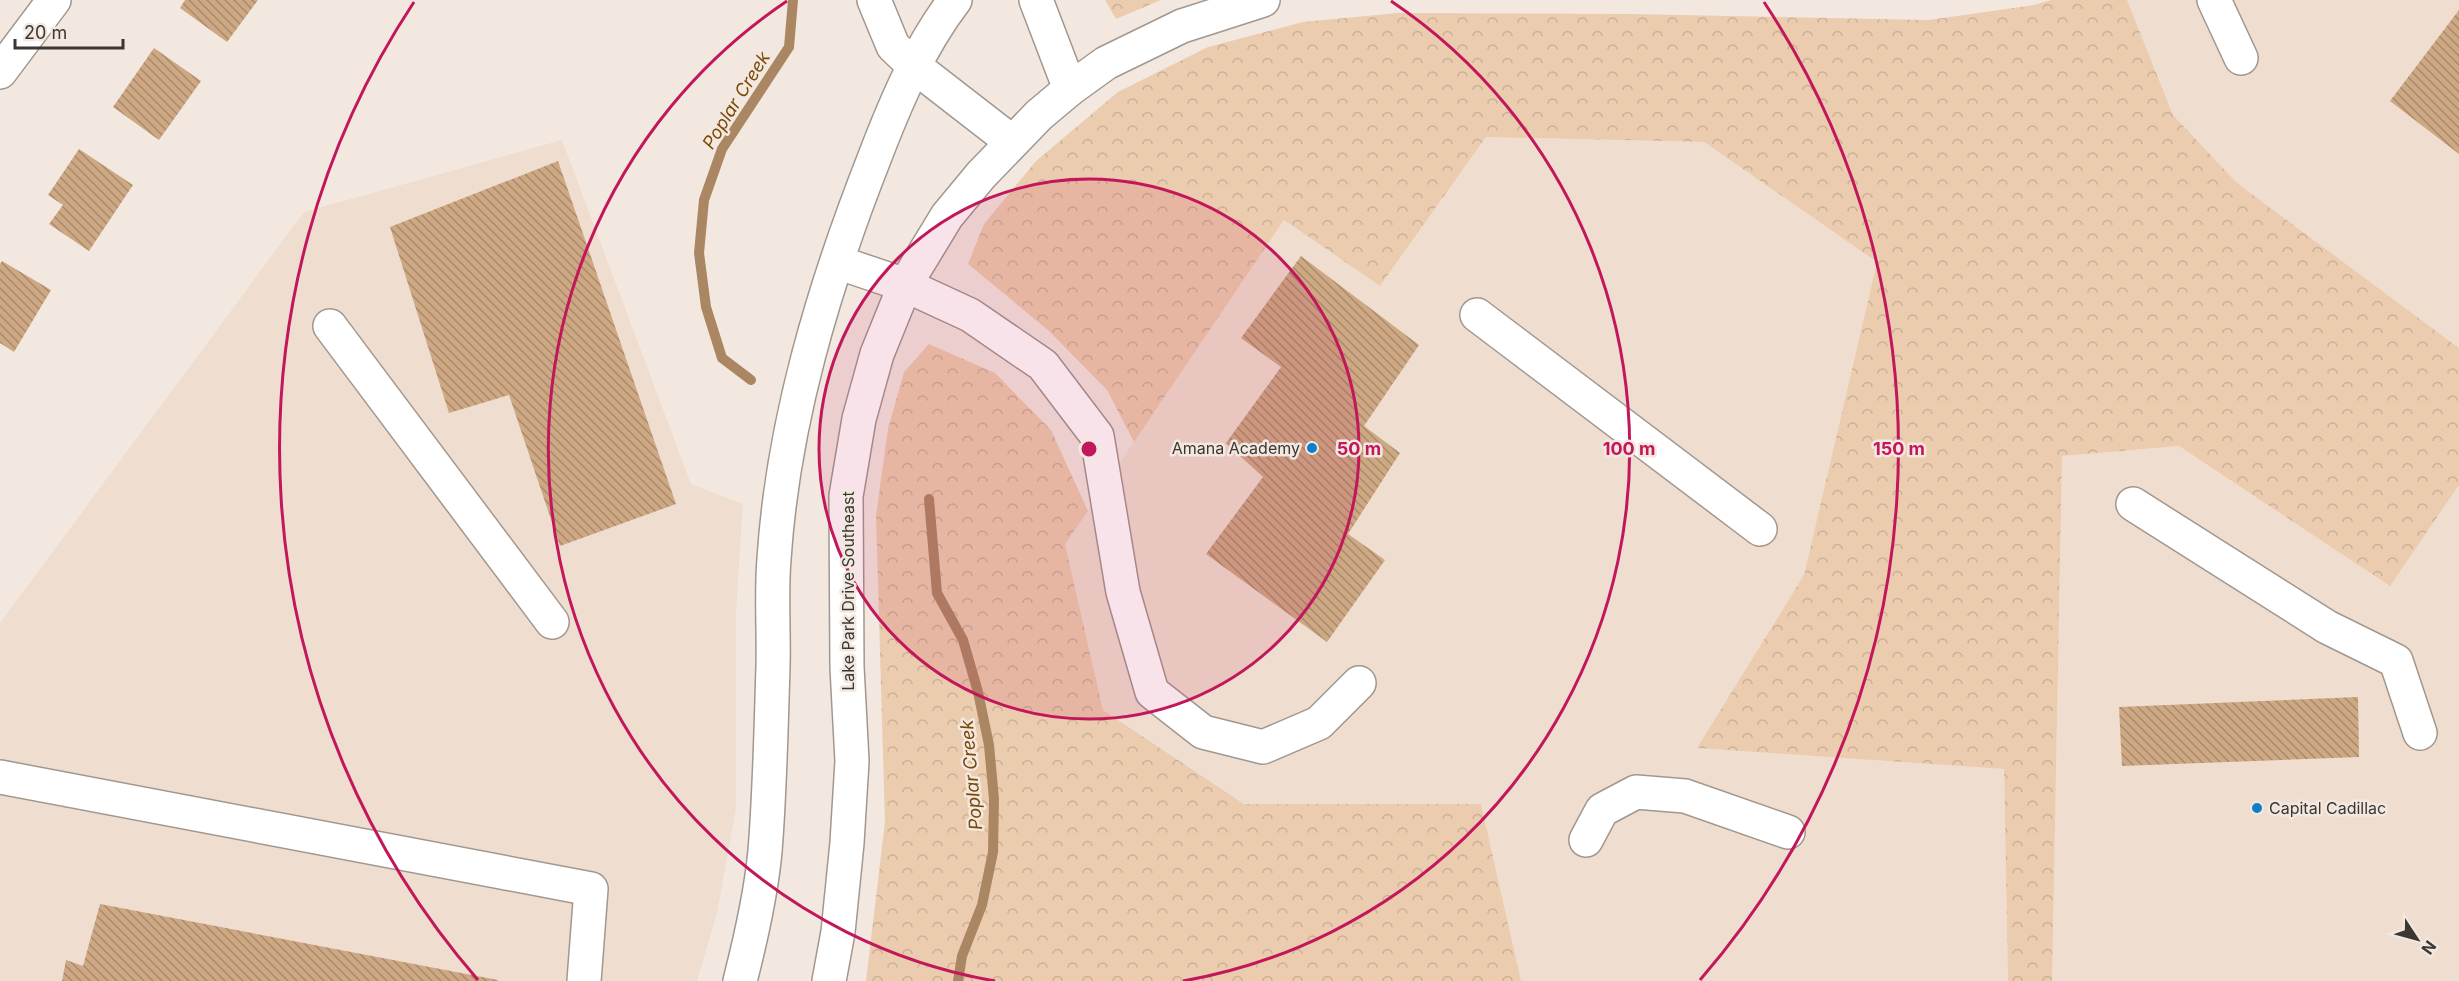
<svg xmlns="http://www.w3.org/2000/svg" width="2459" height="981" font-family="Inter,sans-serif">
<defs>
<pattern id="forest-crowns" width="20" height="18" patternUnits="userSpaceOnUse" patternTransform="scale(1.5)"><rect width="20" height="18" fill="#ebccae"/><path d="M2 6a3 3 0 1 1 6 0M12 15a3 3 0 1 1 6 0" fill="none" stroke="#cab096"/></pattern>
<pattern id="building-back-hatch" width="6" height="6" patternUnits="userSpaceOnUse" patternTransform="scale(1.5)"><rect width="6" height="6" fill="#cea883"/><path d="M-1 5l2 2M0 0l6 6M5-1l2 2" fill="none" stroke="#a88a6c"/></pattern>
</defs>
<rect width="100%" height="100%" fill="#f3e8df"/>
<!-- built -->
<g fill="#efdecf">
<path d="M 2127,0 L 2459,0 L 2459,348 L 2237,183 L 2173,115 Z"/>
<path d="M 1486,137 L 1704,142 L 1877,262 L 1804,575 L 1697,748 L 2004,769 L 2008,981 L 1521,981 L 1481,804 L 1244,804 L 1103,710 L 1065,544 L 1284,220 L 1380,286 Z"/>
<path d="M 562,140 L 691,484 L 743,504 L 736,612 L 736,809 L 717,913 L 697,981 L 0,981 L 0,623 L 304,212 Z"/>
<path d="M 2179,446 L 2390,585 L 2459,485 L 2459,981 L 2052,981 L 2062,456 Z"/>
</g>
<!-- forest -->
<g fill="url(#forest-crowns)">
<path d="M 1105,0 L 1161,0 L 1116,19 Z"/>
<path d="M 2051,0 L 2127,0 L 2173,115 L 2237,183 L 2459,348 L 2459,485 L 2390,586 L 2179,446 L 2062,456 L 2052,981 L 2008,981 L 2004,769 L 1697,748 L 1804,575 L 1877,262 L 1704,142 L 1486,137 L 1380,286 L 1284,220 L 1134,442 L 1107,390 L 1049,331 L 968,264 L 984,224 L 1036,161 L 1118,92 L 1208,47 L 1303,22 L 1398,13 L 1629,14 L 1929,20 L 2034,5 Z"/>
<path d="M 929,344 L 995,373 L 1051,430 L 1088,511 L 1065,544 L 1103,710 L 1244,804 L 1481,804 L 1521,981 L 866,981 L 885,822 L 876,516 L 888,429 L 904,372 Z"/>
</g>
<g fill="none" stroke-linecap="round" stroke-linejoin="round">
<!-- stream -->
<g stroke="#ab8662" stroke-width="10">
<path d="M 751,380 L 722,358 L 706,307 L 699,253 L 704,200 L 722,149 L 789,47 L 793,0"/>
<path d="M 929,499 L 937,593 L 963,640 L 978,692 L 989,745 L 994,799 L 993,852 L 982,905 L 962,956 L 958,981"/>
</g>
</g>
<!-- building -->
<g fill="url(#building-back-hatch)">
<path d="M 185,0 L 258,0 L 227,42 L 180,8 Z"/>
<path d="M 2459,10 L 2459,154 L 2390,101 Z"/>
<path d="M 154,48 L 201,81 L 159,140 L 113,107 Z"/>
<path d="M 79,149 L 133,185 L 89,251 L 49,224 L 63,205 L 48,195 Z"/>
<path d="M 558,161 L 676,504 L 560,546 L 509,395 L 449,413 L 390,227 Z"/>
<path d="M 1301,256 L 1419,345 L 1364,426 L 1400,453 L 1348,534 L 1385,560 L 1327,642 L 1206,554 L 1263,477 L 1226,443 L 1281,367 L 1241,338 Z"/>
<path d="M 2,261 L 51,290 L 14,352 L 0,343 L 0,264 Z"/>
<path d="M 2358,697 L 2359,757 L 2122,766 L 2119,707 Z"/>
<path d="M 100,904 L 498,980 L 498,981 L 62,981 L 66,960 L 83,966 Z"/>
</g>
<g fill="none" stroke-linecap="round" stroke-linejoin="round">
<defs>
<g id="minor">
<path d="M 874,0 L 893,46 L 914,66 L 1012,142"/>
<path d="M 1036,0 L 1070,89"/>
<path d="M 2214,0 L 2241,58"/>
<path d="M 0,72 L 54,0"/>
<path d="M 837,262 L 905,285 L 970,315 L 1043,365 L 1097,436 L 1123,592 L 1152,692 L 1203,732 L 1263,747 L 1319,723 L 1359,683"/>
<path d="M 1477,315 L 1760,529"/>
<path d="M 330,326 L 552,622"/>
<path d="M 2133,504 L 2327,627 L 2396,661 L 2420,733"/>
<path d="M 0,777 L 591,889 L 584,981"/>
<path d="M 1586,840 L 1602,810 L 1636,792 L 1685,796 L 1788,832"/>
<path d="M 740,981 C 751,938 761,895 765,851 C 770,790 771,728 773,667 C 774,631 771,595 774,559 C 783,422 824,286 874,159 C 895,104 919,47 955,0"/>
<path d="M 829,981 L 838,932 L 847,843 L 852,761 L 847,667 L 846,496 L 859,419 L 877,354 L 905,285 L 947,216 L 981,175 L 1039,115 L 1070,89 L 1106,63 L 1182,26 L 1263,0"/>
</g>
</defs>
<!-- minor casing -->
<use href="#minor" stroke="#a1978e" stroke-width="36"/>
<!-- minor -->
<use href="#minor" stroke="#fff" stroke-width="33"/>
</g>
<!-- distance rings -->
<circle cx="1089" cy="449" r="270" fill="#c2185b" fill-opacity=".12"/>
<g fill="none" stroke="#c2185b" stroke-width="3">
<circle cx="1089" cy="449" r="270"/>
<path d="M995 981A540 540 0 0 1 787 1M1391 1A540 540 0 0 1 1183 981"/>
<path d="M478 980A810 810 0 0 1 414 2M1764 2A810 810 0 0 1 1700 980"/>
</g>
<!-- markers -->
<g fill="#0d7fc8" stroke="#f3e8df" stroke-width="2">
<circle cx="1312" cy="448" r="6"/>
<circle cx="2257" cy="808" r="6"/>
</g>
<g text-anchor="middle" dominant-baseline="central" stroke-width="5" stroke-linejoin="round" paint-order="stroke">
<!-- poi labels -->
<g font-size="16" fill="#3b3733" stroke="#f3e8df" text-anchor="end">
<text x="1300" y="448">Amana Academy</text>
<text x="2269" y="808" text-anchor="start">Capital Cadillac</text>
</g>
<!-- street labels -->
<g font-size="16" fill="#3b3733" stroke="#f3e8df">
<text transform="translate(848 591) rotate(-90)">Lake Park Drive Southeast</text>
</g>
<!-- water labels -->
<g font-size="18" font-style="italic" fill="#7a4907" stroke="#f3e8df">
<text transform="translate(736 100) rotate(-58)">Poplar Creek</text>
<text transform="translate(971 775) rotate(-95)">Poplar Creek</text>
</g>
</g>
<circle cx="1089" cy="449" r="9" fill="#c2185b" stroke="#f3e8df" stroke-width="3"/>
<g font-size="18" text-anchor="middle" font-weight="bold" fill="#c2185b" stroke="#f3e8df" stroke-width="5" stroke-linejoin="round" paint-order="stroke">
<text x="1359" y="455">50 m</text>
<text x="1629" y="455">100 m</text>
<text x="1899" y="455">150 m</text>
</g>
<!-- north arrow -->
<g transform="translate(2417 939) rotate(126)" stroke="#f3e8df" stroke-width="4.5" paint-order="stroke">
<path d="M0-4.5L10 22L0 15L-10 22Z" fill="#3b3733"/>
<text y="-9" font-size="16" font-weight="bold" text-anchor="middle" fill="#3b3733">N</text>
</g>
<!-- scale -->
<path d="M15 39v9h108v-9" fill="none" stroke="#3b3733" stroke-width="3"/>
<text x="24" y="39" font-size="18" fill="#3b3733" stroke="#f3e8df" stroke-width="4.5" paint-order="stroke">20 m</text>
</svg>
